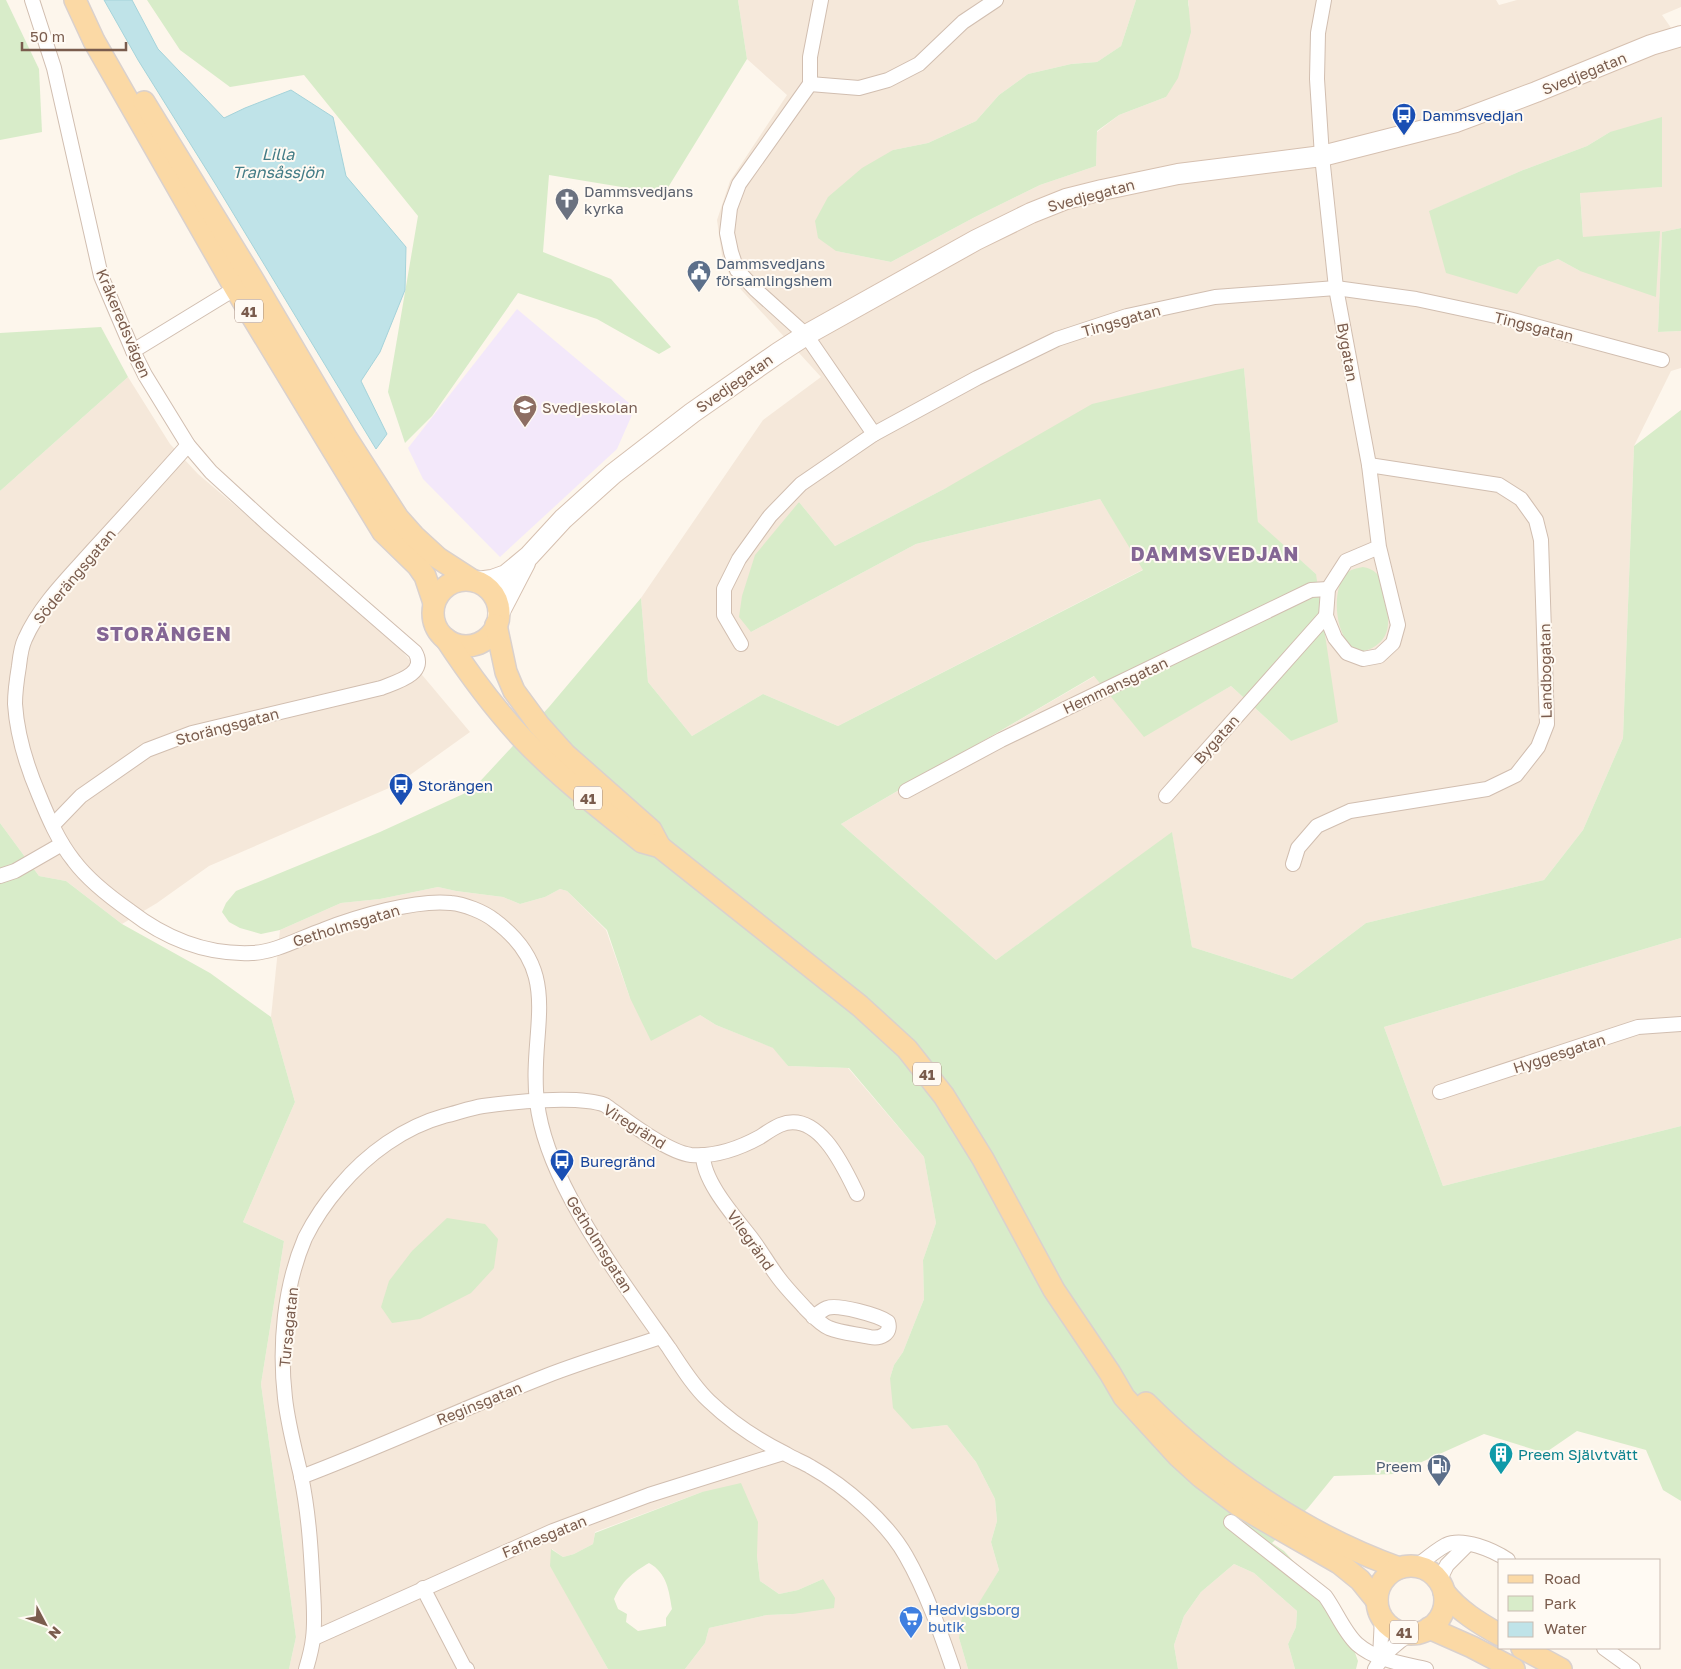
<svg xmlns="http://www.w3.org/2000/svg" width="1681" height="1669" font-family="'Golos Text',sans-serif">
<rect width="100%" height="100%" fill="#fdf6ec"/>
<!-- residential -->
<g fill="#f5e8da" fill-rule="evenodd">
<path d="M 738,0 L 1136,0 L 1121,46 L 1097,62 L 1071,64 L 1028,74 L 999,95 L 976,121 L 928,143 L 893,150 L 836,251 L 891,262 L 975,217 L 1040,185 L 1096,166 L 1097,132 L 1119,115 L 1166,97 L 1189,5 L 1188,0 L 1496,0 L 1499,5 L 1517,0 L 1681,0 L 1681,7 L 1662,15 L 1681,42 L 1681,228 L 1662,232 L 1658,332 L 1681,331 L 1681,368 L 1671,371 L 1634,446 L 1623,738 L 1583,830 L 1544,880 L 1366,923 L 1292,979 L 1192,947 L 1172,833 L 996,960 L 841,824 L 1095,676 L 1144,736 L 1231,686 L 1291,741 L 1316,574 L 1258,523 L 1244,368 L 946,488 L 835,546 L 799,502 L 751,632 L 916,544 L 1100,499 L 1144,569 L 838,726 L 763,694 L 692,736 L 648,682 L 641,598 L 763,420 L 821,377 L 735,283 L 723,263 L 717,220 L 730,181 L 787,95 L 747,59 ZM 1610,132 L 1662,187 L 1580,192 L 1583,237 L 1580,271 L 1558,259 L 1538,267 L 1430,211 L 1523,170 L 1587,146 Z"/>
<path d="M 128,377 L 170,444 L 198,474 L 305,565 L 402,651 L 470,732 L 396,785 L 209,866 L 157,903 L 122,924 L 66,881 L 39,876 L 0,823 L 0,491 Z"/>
<path d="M 438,887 L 456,891 L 503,897 L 520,904 L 545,897 L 560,889 L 567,891 L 606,930 L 630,998 L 700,1015 L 716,1025 L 774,1048 L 788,1066 L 848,1068 L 924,1157 L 936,1223 L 923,1260 L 924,1299 L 903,1352 L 894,1365 L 890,1378 L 912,1429 L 947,1425 L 976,1462 L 995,1499 L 997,1521 L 991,1542 L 999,1570 L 959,1638 L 968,1669 L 685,1669 L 705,1643 L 709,1628 L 767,1615 L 793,1614 L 823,1579 L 798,1590 L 779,1594 L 760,1581 L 757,1556 L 702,1492 L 595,1532 L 593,1544 L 574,1554 L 563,1557 L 552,1549 L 551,1566 L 608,1669 L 289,1669 L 296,1637 L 261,1384 L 284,1241 L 243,1222 L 295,1102 L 271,1017 L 280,930 L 341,903 L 380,899 Z"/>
<path d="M 1681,938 L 1681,1126 L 1443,1186 L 1384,1027 Z"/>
<path d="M 1234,1564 L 1254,1573 L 1297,1611 L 1296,1627 L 1288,1644 L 1295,1669 L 1178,1669 L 1174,1645 L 1184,1616 L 1201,1592 Z"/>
</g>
<!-- education -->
<path fill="#f3e8fa" d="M 517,309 L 635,408 L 617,449 L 500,557 L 423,479 L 408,448 Z"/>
<!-- green -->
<g fill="#d8ecc9" fill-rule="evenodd">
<path d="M 0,0 L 6,0 L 39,69 L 42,132 L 0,140 Z"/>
<path d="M 147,0 L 738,0 L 747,59 L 664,194 L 549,175 L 543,252 L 611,279 L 671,347 L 659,354 L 597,319 L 518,293 L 432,416 L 405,443 L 388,392 L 418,216 L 304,75 L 230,87 L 180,50 Z"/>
<path d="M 1136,0 L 1188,0 L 1191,32 L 1178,78 L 1166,97 L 1119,115 L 1097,131 L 1096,166 L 1040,185 L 975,217 L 891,262 L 836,251 L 818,238 L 815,221 L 828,197 L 862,168 L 893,150 L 928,143 L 976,121 L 999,95 L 1028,74 L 1071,64 L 1097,62 L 1121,46 Z"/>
<path d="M 1662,117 L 1662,187 L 1580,193 L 1583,237 L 1660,231 L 1656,297 L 1580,271 L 1558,259 L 1538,267 L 1517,294 L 1446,273 L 1429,211 L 1523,170 L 1587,146 L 1610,132 Z"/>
<path d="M 1681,228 L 1681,331 L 1658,332 L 1662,232 Z"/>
<path d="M 101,327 L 128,377 L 0,491 L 0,333 Z"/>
<path d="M 1244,368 L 1258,522 L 1316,574 L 1338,722 L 1291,741 L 1231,686 L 1144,737 L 1094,676 L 841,824 L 996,960 L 1172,832 L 1192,947 L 1292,979 L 1366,923 L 1544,880 L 1583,830 L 1623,738 L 1634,446 L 1681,410 L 1681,938 L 1384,1027 L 1443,1186 L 1681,1126 L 1681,1501 L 1663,1490 L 1646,1450 L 1577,1431 L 1545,1453 L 1484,1434 L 1395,1474 L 1334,1476 L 1308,1508 L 1272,1543 L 1284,1551 L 1308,1577 L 1342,1617 L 1358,1661 L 1356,1669 L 1295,1669 L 1288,1644 L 1296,1627 L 1297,1611 L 1254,1573 L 1234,1564 L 1201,1592 L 1184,1616 L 1174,1645 L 1178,1669 L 968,1669 L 959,1638 L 962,1616 L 974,1611 L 999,1570 L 991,1542 L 997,1521 L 995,1499 L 976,1462 L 947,1425 L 912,1429 L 893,1408 L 890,1378 L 894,1365 L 903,1352 L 924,1299 L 923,1260 L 936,1223 L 924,1157 L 849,1068 L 788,1066 L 773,1048 L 716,1025 L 700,1015 L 651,1041 L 630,998 L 607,930 L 567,891 L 560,889 L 545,897 L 520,904 L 503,897 L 456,891 L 438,887 L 380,899 L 341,903 L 280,930 L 261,934 L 240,928 L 229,922 L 222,912 L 226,903 L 236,891 L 380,832 L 472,790 L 549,707 L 641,598 L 648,682 L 692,736 L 763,694 L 838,726 L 1143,570 L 1100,499 L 916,544 L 751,632 L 739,617 L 742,596 L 755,555 L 799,502 L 835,546 L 946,488 L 1092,404 Z"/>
<path d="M 1363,567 C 1369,568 1374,570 1379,576 C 1382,580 1383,588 1384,594 C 1388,614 1395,636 1372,648 C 1370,649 1365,651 1361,651 C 1335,646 1329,587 1348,572 C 1352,569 1358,568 1363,567 Z"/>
<path d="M 0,823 L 39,876 L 66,881 L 122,924 L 210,973 L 271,1017 L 295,1102 L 243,1222 L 284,1241 L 261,1384 L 296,1637 L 289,1669 L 0,1669 Z"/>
<path d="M 447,1218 L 485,1224 L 498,1239 L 494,1268 L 471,1293 L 420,1319 L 392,1323 L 381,1307 L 389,1281 L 412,1251 Z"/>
<path d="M 741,1483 L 758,1522 L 757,1556 L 760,1581 L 779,1594 L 798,1590 L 823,1579 L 835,1598 L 834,1608 L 793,1614 L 767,1615 L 709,1628 L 705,1643 L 685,1669 L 608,1669 L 550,1566 L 551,1549 L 563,1557 L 574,1554 L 593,1544 L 595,1533 L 702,1492 ZM 649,1563 C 667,1573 669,1591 672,1609 L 666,1618 L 666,1626 L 638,1631 L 626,1622 L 627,1614 L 618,1609 L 614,1599 C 622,1581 632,1573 649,1563 Z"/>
</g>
<!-- water -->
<path fill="#bfe3e8" stroke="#a5d3da" d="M 104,0 L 132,0 L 158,49 L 224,118 L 245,108 L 291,90 L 333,117 L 346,176 L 406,247 L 405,290 L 380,352 L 361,381 L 387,434 L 376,449 L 216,185 L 138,60 Z"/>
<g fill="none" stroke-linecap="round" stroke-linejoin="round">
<defs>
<g id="street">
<path d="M 32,0 L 54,68 L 101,276 L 133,351 L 145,375 L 188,445 L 211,472 L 270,526 L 415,652 C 428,674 396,682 381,688 L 192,733 L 147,750 L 81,796 L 53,825"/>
<path d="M 821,0 L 810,57 L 810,84 L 739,184 L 730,208 L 727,233 L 731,252 L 737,270 L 755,289 L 806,335 L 874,434"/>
<path d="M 1324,0 L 1318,33 L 1317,79 L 1322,156 L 1336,288 L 1369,465 L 1379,547 L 1398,625 L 1393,643 L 1379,656 L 1363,659 L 1347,653 L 1335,638 L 1326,616 L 1328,589 L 1346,561 L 1379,547"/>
<path d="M 810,84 L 859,88 L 888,80 L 919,64 L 963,22 L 996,0"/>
<path d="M 133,351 L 241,285"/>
<path d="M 188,445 C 157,480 125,515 93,550 C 69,577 40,605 25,639 C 21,647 20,657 19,666 C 17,678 15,692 15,704 C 17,734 27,767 39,795 C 48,817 58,841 74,861 C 89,881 110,897 130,911 C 165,938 206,955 252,953 C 276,952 300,938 323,930 C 356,917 416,899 451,903 C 464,904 484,912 494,920 C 566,973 528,1029 537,1102 C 541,1136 555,1169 571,1199 C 599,1251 635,1300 669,1348 C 681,1366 693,1386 709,1401 C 731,1422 758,1440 786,1454 C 794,1459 803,1462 811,1467 C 845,1486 887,1522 906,1556 C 926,1591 940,1631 953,1669"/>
<path d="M 741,644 L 724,615 L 724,589 L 739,559 L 770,516 L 801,484 L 874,434 L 977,378 L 1057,339 L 1127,316 L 1215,297 L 1336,288 L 1416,299 L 1505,318 L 1662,360"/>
<path d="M 906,791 L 1001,740 L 1311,590 L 1328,589"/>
<path d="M 1166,796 L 1326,616"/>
<path d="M 1293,864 L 1298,848 L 1317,826 L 1350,811 L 1487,789 L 1516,775 L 1538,747 L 1547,724 L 1541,540 L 1536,520 L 1521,499 L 1499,485 L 1369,465"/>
<path d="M 0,876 L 15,871 L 62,844"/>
<path d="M 1440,1092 L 1638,1027 L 1681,1024"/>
<path d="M 703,1155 C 703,1182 736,1218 752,1239 C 761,1251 769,1265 778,1277 C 786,1288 796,1298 805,1308 C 812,1315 820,1324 829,1328 C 841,1333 857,1334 870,1337 C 880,1339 892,1334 888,1322 C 878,1315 838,1304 827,1308 C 822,1310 818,1314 813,1317"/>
<path d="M 301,1477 C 383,1446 464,1408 546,1376 C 584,1361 623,1350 661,1337"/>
<path d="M 1231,1522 L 1325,1596 C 1336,1611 1344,1632 1357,1644 C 1375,1660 1403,1664 1426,1669"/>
<path d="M 1417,1566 C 1426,1559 1435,1551 1446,1545 C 1463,1537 1493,1550 1508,1560"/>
<path d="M 1439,1581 L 1447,1565 L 1467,1545"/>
<path d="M 423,1588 L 464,1667 L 467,1669"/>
<path d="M 314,1638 L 553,1531 L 649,1495 L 783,1453"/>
<path d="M 1604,1648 L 1633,1669"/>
<path d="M 1380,1658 L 1382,1617"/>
<path d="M 306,1669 C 309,1659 312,1648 313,1638 C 315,1623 314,1606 313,1590 C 311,1552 309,1514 301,1476 C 295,1450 288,1425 285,1398 C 279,1346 284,1287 305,1238 C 314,1220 327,1201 340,1186 C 367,1154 404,1127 444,1116 C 457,1113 470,1108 483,1106 C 512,1102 578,1095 605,1105 C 626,1120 667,1152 691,1155 C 716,1157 738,1149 760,1137 C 766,1133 773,1128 780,1125 C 818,1109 844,1167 857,1194"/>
<path d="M 1375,1669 C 1383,1654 1396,1643 1410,1634"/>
</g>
<g id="secondary">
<path d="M 477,582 L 492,580 L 506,575 L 529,556 L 563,519 L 613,474 L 692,413 L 778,353 L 806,335 L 976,240 L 1031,213 L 1066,199 L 1102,190 L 1178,174 L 1322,156 L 1456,122 L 1536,92 L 1651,45 L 1681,36"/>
<path d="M 498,615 L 525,563"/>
</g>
<g id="primary">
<path d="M 75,0 L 94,41 L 235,288 L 333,450 L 383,532 L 418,566 L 425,576 L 434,603"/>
<path d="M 144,102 L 252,278 L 347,439 L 398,518 L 414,536 L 438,558 L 472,580"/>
<circle cx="466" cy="613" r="33"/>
<path d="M 496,625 L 506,672 L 514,691 L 539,725 L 565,754 L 651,830 L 660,847"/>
<path d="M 446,639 C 469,674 494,708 523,739 C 559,777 601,809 642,842 L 660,847 L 860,1006 L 907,1049 L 944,1096 L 983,1159 L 1054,1290 L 1110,1373 L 1124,1397 L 1178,1456 L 1201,1477 L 1238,1505 L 1339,1563 L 1360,1580 L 1377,1601"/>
<path d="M 1146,1403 C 1217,1474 1304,1534 1399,1568"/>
<circle cx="1411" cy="1600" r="34"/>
<path d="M 1444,1592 C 1459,1611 1479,1623 1500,1635"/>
<path d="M 1429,1628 L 1472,1647 L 1514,1669"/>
<path d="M 1522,1648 L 1561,1669"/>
</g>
</defs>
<!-- street casing -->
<use href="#street" stroke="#d1beb0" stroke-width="16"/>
<!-- secondary casing -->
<use href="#secondary" stroke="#d6c0b0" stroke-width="22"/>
<!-- primary casing -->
<use href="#primary" stroke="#dad1cd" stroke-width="24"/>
<!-- street -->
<use href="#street" stroke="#fff" stroke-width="14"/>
<!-- secondary -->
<use href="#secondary" stroke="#fff" stroke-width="20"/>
<!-- primary -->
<use href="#primary" stroke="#fbd9a5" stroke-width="21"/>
</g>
<!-- icons -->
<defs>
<symbol id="bus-pin" viewBox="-11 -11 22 30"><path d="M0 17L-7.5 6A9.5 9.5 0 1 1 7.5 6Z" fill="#1a4fb4" stroke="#fffaf3"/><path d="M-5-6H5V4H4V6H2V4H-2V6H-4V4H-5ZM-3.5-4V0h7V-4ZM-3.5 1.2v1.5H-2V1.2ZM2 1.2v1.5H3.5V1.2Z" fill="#fff"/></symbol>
<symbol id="church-pin" viewBox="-11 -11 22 30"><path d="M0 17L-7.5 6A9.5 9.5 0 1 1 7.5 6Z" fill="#6b7280" stroke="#fffaf3"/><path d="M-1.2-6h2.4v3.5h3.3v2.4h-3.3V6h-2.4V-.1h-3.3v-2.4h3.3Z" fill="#fff"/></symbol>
<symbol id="civic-pin" viewBox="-11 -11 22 30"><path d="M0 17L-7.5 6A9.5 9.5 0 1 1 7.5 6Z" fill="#5c6f8a" stroke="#fffaf3"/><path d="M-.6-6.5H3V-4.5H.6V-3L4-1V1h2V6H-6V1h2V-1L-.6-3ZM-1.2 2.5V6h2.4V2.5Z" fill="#fff"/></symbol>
<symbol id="school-pin" viewBox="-11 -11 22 30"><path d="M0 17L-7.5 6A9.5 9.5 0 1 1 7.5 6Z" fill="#8d6e63" stroke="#fffaf3"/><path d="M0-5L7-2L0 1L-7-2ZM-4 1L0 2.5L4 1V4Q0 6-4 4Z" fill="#fff"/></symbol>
<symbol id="building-pin" viewBox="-11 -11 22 30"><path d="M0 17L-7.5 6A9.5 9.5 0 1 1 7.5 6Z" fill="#0f9aa8" stroke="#fffaf3"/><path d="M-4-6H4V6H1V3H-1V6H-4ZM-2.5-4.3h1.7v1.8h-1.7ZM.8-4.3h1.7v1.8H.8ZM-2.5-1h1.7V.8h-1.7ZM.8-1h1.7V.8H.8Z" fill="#fff"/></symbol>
<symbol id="fuel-pin" viewBox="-11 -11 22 30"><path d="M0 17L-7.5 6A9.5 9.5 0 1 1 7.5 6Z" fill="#5c6f8a" stroke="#fffaf3"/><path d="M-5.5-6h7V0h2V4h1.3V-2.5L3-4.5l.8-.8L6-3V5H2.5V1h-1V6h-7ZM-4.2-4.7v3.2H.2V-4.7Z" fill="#fff"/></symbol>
<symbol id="supermarket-pin" viewBox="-11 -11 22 30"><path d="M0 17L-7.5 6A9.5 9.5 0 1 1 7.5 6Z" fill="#3f7fe0" stroke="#fffaf3"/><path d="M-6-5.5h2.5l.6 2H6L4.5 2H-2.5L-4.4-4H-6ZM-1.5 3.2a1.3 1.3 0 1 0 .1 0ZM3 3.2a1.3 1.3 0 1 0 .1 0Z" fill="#fff"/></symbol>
</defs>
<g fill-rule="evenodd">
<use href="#bus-pin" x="1390" y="101" width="28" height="38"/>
<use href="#church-pin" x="553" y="186" width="28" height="38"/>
<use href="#civic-pin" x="685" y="258" width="28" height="38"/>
<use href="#school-pin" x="511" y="393" width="28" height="38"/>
<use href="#bus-pin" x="387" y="771" width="28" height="38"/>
<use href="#bus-pin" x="548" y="1147" width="28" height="38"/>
<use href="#building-pin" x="1487" y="1440" width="28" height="38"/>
<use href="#fuel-pin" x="1425" y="1452" width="28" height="38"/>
<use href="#supermarket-pin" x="897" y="1604" width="28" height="38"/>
</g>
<g text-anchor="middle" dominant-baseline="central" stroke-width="4" stroke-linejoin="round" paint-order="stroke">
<!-- shield labels -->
<g fill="#fffaf3" stroke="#a28b7f" stroke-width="1">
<rect x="235" y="299.5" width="28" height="23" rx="4"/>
<rect x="574" y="786.5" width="28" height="23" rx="4"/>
<rect x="913" y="1062.5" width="28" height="23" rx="4"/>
<rect x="1390" y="1620.5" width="28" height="23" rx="4"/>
</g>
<g font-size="14" font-weight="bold" fill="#7a5c4d">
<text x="249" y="311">41</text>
<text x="588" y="798">41</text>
<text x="927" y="1074">41</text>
<text x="1404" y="1632">41</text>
</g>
<!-- street labels -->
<g font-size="15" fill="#7a5c4d" stroke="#fffaf3">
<text transform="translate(1584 73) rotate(-22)">Svedjegatan</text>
<text transform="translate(1091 195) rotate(-15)">Svedjegatan</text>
<text transform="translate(1121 320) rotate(-16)">Tingsgatan</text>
<text transform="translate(124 323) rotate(67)">Kråkeredsvägen</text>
<text transform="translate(1534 326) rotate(14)">Tingsgatan</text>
<text transform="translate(1348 352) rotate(80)">Bygatan</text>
<text transform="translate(734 383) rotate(-35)">Svedjegatan</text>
<text transform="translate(74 576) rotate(-50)">Söderängsgatan</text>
<text transform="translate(1545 671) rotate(-91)">Landbogatan</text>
<text transform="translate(1115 685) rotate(-25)">Hemmansgatan</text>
<text transform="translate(227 726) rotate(-15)">Storängsgatan</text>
<text transform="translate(1216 739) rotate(-48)">Bygatan</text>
<text transform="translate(346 925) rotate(-17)">Getholmsgatan</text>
<text transform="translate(1559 1053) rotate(-18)">Hyggesgatan</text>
<text transform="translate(635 1126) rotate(32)">Viregränd</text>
<text transform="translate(751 1240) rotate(55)">Vilegränd</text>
<text transform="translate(600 1244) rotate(58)">Getholmsgatan</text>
<text transform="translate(288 1327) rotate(-84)">Tursagatan</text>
<text transform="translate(479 1403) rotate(-22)">Reginsgatan</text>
<text transform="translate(544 1536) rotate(-22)">Fafnesgatan</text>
</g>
<!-- transit labels -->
<g font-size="15" fill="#164399" stroke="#fffaf3" text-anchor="start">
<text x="1422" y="115">Dammsvedjan</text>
<text x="418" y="785">Storängen</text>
<text x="580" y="1161">Buregränd</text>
</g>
<!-- worship labels -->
<g font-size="15" fill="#5b616d" stroke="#fffaf3" text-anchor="start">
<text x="584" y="191">Dammsvedjans<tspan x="584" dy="17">kyrka</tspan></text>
</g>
<!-- service labels -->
<g font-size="15" fill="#4e5e75" stroke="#fffaf3" text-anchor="start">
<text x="716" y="263">Dammsvedjans<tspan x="716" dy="17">församlingshem</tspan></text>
<text x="1422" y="1466" text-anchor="end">Preem</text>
</g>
<!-- education labels -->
<g font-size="15" fill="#785e54" stroke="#fffaf3" text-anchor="start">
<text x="542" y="407">Svedjeskolan</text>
</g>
<!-- culture labels -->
<g font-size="15" fill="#0d838f" stroke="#fffaf3" text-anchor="start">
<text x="1518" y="1454">Preem Självtvätt</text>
</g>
<!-- shop labels -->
<g font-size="15" fill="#366cbe" stroke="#fffaf3" text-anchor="start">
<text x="928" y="1609">Hedvigsborg<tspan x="928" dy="17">butik</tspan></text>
</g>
<!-- water labels -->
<g font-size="16" font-style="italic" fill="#437c86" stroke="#fffaf3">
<text x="278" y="154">Lilla<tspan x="278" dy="18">Transåssjön</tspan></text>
</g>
<!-- district labels -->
<g font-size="20" font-weight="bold" letter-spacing="1" fill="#846695" stroke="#fffaf3">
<text x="1215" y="553">DAMMSVEDJAN</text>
<text x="164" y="633">STORÄNGEN</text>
</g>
</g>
<!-- legend -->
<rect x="1498" y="1559" width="162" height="90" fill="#fffaf3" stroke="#cabbb1"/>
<rect x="1508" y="1575" width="25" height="8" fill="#fbd9a5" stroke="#cabbb1"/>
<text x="1544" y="1584" font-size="15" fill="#7a5c4d">Road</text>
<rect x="1508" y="1596" width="25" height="15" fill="#d8ecc9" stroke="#cabbb1"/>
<text x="1544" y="1609" font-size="15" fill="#7a5c4d">Park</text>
<rect x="1508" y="1622" width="25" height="15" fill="#bfe3e8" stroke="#cabbb1"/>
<text x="1544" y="1634" font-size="15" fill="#7a5c4d">Water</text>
<!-- north arrow -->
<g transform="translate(45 1624) rotate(131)" stroke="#fffaf3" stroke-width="4" paint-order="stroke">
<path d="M0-4L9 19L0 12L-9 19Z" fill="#7a5c4d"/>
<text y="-8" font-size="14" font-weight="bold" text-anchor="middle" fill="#7a5c4d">N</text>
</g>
<!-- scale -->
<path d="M22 42v8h104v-8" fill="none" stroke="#7a5c4d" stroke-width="2.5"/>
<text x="30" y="42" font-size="15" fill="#7a5c4d" stroke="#fffaf3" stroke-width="4" paint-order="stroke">50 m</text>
</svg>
